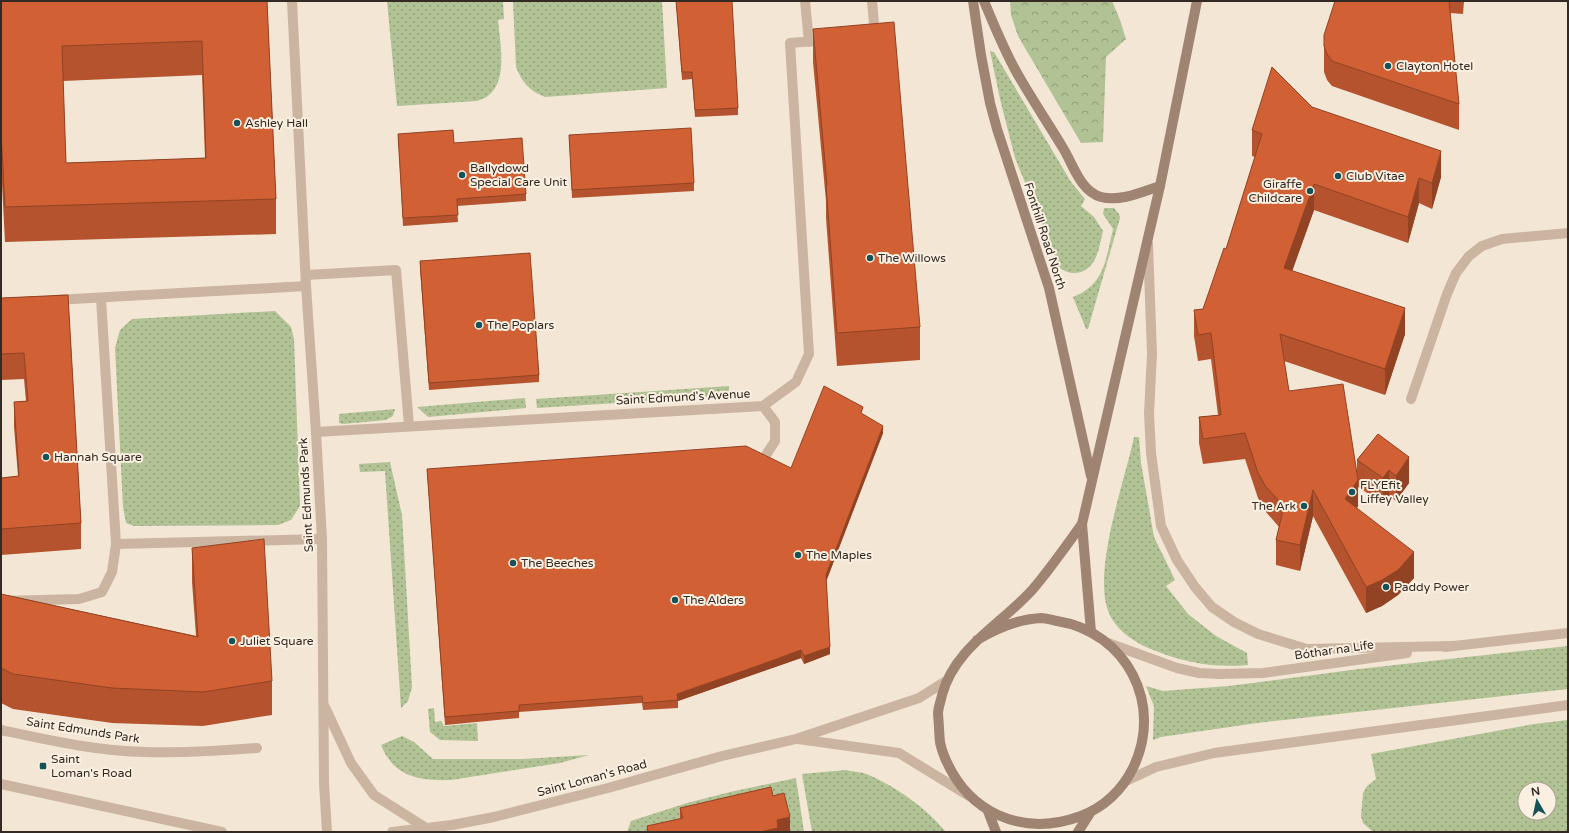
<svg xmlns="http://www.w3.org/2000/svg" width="1569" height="833" font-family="'Varela Round',sans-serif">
<defs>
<pattern id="grass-dots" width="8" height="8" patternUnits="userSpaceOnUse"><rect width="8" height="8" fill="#b1c294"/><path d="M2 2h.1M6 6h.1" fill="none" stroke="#919e79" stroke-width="1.8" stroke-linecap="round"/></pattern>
<pattern id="forest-crowns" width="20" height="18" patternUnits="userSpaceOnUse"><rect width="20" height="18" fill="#b1c294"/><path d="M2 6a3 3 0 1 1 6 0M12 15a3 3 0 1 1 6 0" fill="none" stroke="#919e79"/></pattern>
</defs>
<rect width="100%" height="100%" fill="#f3e6d5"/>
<!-- grass -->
<g fill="url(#grass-dots)" fill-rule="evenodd">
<path d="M 387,1 L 503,1 L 504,19 L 498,20 C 500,42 508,80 489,95 C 486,98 481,99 477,101 L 397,106 Z"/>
<path d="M 513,1 L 662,1 L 667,88 L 545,97 C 529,91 522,82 516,67 Z"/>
<path d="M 990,51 L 994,52 L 1071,182 L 1085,199 L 1081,206 L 1094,217 L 1103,231 C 1099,246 1098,266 1081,272 C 1073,274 1067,273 1060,268 L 1015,158 L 1000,99 Z"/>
<path d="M 1104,208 L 1114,208 L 1119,214 L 1120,218 L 1088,329 L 1086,329 L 1073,297 C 1105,285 1106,258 1113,229 L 1103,214 Z"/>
<path d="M 275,311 L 291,327 L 294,339 L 300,506 L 291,520 L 278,525 L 134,526 L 126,523 L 123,507 L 115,348 L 120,330 L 132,319 Z"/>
<path d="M 729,386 L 729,396 L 537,408 L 536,399 Z"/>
<path d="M 525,398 L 526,408 L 428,417 L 417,407 Z"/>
<path d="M 395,409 L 393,416 L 386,420 L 343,424 L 339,423 L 339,414 Z"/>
<path d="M 1134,437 L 1139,437 L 1141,463 L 1154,537 L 1175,580 L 1166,586 L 1188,614 L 1216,636 L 1247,653 L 1248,665 C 1215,668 1186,663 1156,651 C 1139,645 1119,633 1111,617 C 1089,578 1125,481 1134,437 Z"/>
<path d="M 390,462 L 402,515 L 412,687 L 408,701 L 401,708 L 385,471 L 360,472 L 359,464 Z"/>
<path d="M 1568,646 L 1568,689 L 1257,723 L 1161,737 L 1153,740 L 1154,706 L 1146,686 L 1163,691 L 1229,686 L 1359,669 Z"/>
<path d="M 434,708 L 435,722 L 441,721 L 444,726 L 477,723 L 478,741 L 440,740 L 430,732 L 428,709 Z"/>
<path d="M 1568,720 L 1568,832 L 1373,832 L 1363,823 L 1361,816 L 1363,793 L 1367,786 L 1376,779 L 1371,754 L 1534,724 ZM 1525,789 L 1549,789 L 1549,813 L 1525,813 Z"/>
<path d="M 402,736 L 414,742 L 433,759 L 523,759 L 589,755 L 560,763 L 451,780 C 419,781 394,777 381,745 Z"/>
<path d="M 846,770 C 854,772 864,772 871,776 C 898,788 927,809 946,832 L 812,832 L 802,774 Z"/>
<path d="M 796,778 L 804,832 L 627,832 L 631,821 L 687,803 L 730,792 Z"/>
</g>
<!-- forest -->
<path fill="url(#forest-crowns)" d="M 1010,1 L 1112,1 L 1120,20 L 1126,39 L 1106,57 L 1103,142 L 1081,143 L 1018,36 L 1011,15 Z"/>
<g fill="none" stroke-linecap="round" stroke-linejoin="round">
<!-- minor -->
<g stroke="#cbb5a0" stroke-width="10">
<path d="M 292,1 L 306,286 L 316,432 L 322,539 L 324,783 L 327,832"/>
<path d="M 805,1 L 809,42"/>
<path d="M 872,1 L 875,36"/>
<path d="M 306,275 L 396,270 L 409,426"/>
<path d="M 55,300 L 306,286"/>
<path d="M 1411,399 L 1447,294 L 1456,273 L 1469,256 L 1482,246 L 1502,239 L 1568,233"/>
<path d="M 763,406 L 775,422 L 775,441 L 766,455"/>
<path d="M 316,432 L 763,406 L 796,382 L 809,354 L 790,43 L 825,40"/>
<path d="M 116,544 L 322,539"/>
<path d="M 1,601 L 79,599 L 102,592 L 112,572 L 116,544 L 101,298"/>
<path d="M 325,707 L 351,763 L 374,795 L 426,828"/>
<path d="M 1,730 C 48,740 96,751 145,752 C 182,753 220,751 257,748"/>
</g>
<!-- tertiary -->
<g stroke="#cbb5a0" stroke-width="10">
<path d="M 1148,244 L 1152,354 L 1149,413 L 1151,453 L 1161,526 L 1177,560 L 1195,587 L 1212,607 L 1234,622 L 1258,634 L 1307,649 L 1451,646"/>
<path d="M 1108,643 L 1177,668 L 1199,673 L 1219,674 L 1263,673 L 1407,653"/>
<path d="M 1445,647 L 1568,633"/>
<path d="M 798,739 L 899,753 L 969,796"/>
<path d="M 1126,781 L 1156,767 L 1214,753 L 1568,705"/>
<path d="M 1,784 L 222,832"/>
<path d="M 392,832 L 452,825 L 494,817 L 608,788 L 722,756 L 796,739 L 919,698 L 946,681"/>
</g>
<!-- secondary -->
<g stroke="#9f8472" stroke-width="10">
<path d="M 973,1 L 981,55 L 990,103 L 997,129 L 1049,288 L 1091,476"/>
<path d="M 984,1 C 994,25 1004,50 1017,73 C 1031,98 1048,123 1063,148 C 1073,164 1080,191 1101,197 C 1120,202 1142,192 1160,186"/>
<path d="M 1091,632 L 1082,524 L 1160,186 L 1197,1"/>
<path d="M 977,640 C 997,628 1017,619 1041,618 C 1046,618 1052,620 1057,621 C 1127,632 1164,705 1133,768 C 1122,790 1104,807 1081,816 C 1054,826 1025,827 998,815 C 972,803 956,784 945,758 C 943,753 941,748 940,742 C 939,733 939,723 938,714 C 938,707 941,701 942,695 C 955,647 1002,624 1033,589 C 1050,569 1066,546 1082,524"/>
<path d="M 988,811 L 996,832"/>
<path d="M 1078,832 L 1090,813"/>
</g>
</g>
<!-- wall -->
<g fill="#b4532d" fill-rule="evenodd">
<path d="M 1,1 L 267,1 L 276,199 L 276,234 L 5,242 L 1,165 ZM 202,75 L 205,158 L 66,163 L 63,81 Z"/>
<path d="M 676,1 L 738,108 L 738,115 L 695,117 L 692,79 L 682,80 Z"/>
<path d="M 1335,1 L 1464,1 L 1463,14 L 1450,13 L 1459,104 L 1459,130 L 1332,86 L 1327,80 L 1324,72 L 1324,46 Z"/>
<path d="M 813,29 L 920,327 L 920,360 L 837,366 L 826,218 L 826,201 L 813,62 Z"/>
<path d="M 1312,107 L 1441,177 L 1432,209 L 1419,203 L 1408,243 L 1314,210 L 1292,271 L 1405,334 L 1385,395 L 1284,361 L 1289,391 L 1357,471 L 1357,460 L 1378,434 L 1409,483 L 1396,501 L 1389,496 L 1383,503 L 1358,487 L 1358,506 L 1357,508 L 1414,578 L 1398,595 L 1382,606 L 1366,613 L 1313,516 L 1300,571 L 1276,565 L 1276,540 L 1279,527 L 1266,512 L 1258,498 L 1245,459 L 1203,464 L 1199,443 L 1199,417 L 1218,415 L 1211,359 L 1198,361 L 1194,336 L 1194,310 L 1203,309 L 1226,249 L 1255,157 L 1252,156 L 1252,130 Z"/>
<path d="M 398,134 L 454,143 L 526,194 L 526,201 L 457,206 L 458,222 L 403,226 Z"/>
<path d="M 569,135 L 694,183 L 694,191 L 572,198 Z"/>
<path d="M 420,261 L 539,375 L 539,382 L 429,390 L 420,269 Z"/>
<path d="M 68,295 L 81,523 L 81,549 L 1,555 L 1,478 L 18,476 L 14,427 L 14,402 L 26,401 L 24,379 L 1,380 L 1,298 Z"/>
<path d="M 863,414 L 883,433 L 826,581 L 830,654 L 804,664 L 801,658 L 763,671 L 678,701 L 678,708 L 643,710 L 642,703 L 519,712 L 519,718 L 445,725 L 427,469 L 791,468 Z"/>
<path d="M 192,548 L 272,681 L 272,715 L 203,726 L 112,723 L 13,709 L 1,703 L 1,594 L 196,636 L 192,582 Z"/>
<path d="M 773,796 L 790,832 L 647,832 L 647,826 L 680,819 L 680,808 Z"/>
</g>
<!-- shaded-wall -->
<g fill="#924324">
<path d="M 1441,151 L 1441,177 L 1432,209 L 1432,183 Z"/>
<path d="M 1419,178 L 1419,203 L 1408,243 L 1408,217 Z"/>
<path d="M 1314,184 L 1314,210 L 1284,294 L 1284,268 Z"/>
<path d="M 1405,308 L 1405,334 L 1385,395 L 1385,369 Z"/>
<path d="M 883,426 L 883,433 L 826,582 L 826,575 Z"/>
<path d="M 1409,457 L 1409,483 L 1396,501 L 1396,476 Z"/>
<path d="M 1389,470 L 1389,496 L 1383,503 L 1383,478 Z"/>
<path d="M 1358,480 L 1358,506 L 1345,524 L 1345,499 Z"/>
<path d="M 1313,490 L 1313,516 L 1300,571 L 1300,545 Z"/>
<path d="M 1414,552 L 1414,578 L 1398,595 L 1382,606 L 1366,613 L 1366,587 Z"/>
<path d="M 830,647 L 830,654 L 804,664 L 804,656 Z"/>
<path d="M 801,650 L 801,658 L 678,701 L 677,694 Z"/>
<path d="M 790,817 L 790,832 L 760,832 L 777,820 Z"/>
</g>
<!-- building -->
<g fill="#d16034" stroke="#924324" fill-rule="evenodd">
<path d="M 1,1 L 267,1 L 276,199 L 5,207 L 1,131 ZM 202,41 L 206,158 L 66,163 L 62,46 Z"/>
<path d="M 676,1 L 732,1 L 738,108 L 695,110 L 692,72 L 682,72 Z"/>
<path d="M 1335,1 L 1449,1 L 1459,104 L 1332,61 L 1327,54 L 1324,46 L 1324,35 Z"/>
<path d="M 894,22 L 920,327 L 837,333 L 826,185 L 827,185 L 813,29 Z"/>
<path d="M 1272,67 L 1312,107 L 1441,151 L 1432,183 L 1419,178 L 1408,217 L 1314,184 L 1284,268 L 1405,308 L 1385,369 L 1280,334 L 1289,391 L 1343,384 L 1358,480 L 1345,499 L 1414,552 L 1398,570 L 1382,580 L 1366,587 L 1313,490 L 1300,545 L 1276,540 L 1284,506 L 1266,487 L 1258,473 L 1245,433 L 1203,439 L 1199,417 L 1221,415 L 1211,333 L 1198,335 L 1194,310 L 1203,309 L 1224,248 L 1226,249 L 1262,134 L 1252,130 Z"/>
<path d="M 691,128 L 694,183 L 572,190 L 569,135 Z"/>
<path d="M 453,130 L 454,143 L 522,138 L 526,194 L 457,199 L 458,215 L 403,218 L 398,134 Z"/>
<path d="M 530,253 L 539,375 L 429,383 L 420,261 Z"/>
<path d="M 68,295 L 81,523 L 1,529 L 1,478 L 19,476 L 14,402 L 28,401 L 24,353 L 1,354 L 1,298 Z"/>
<path d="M 824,386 L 863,407 L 861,413 L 883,426 L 826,575 L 830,647 L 804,656 L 801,650 L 763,664 L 677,694 L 678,700 L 643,703 L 642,696 L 519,705 L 519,711 L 445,717 L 427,469 L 746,446 L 791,468 Z"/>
<path d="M 1378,434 L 1409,457 L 1396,476 L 1389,470 L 1383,478 L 1357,460 Z"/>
<path d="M 264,539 L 272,681 L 203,692 L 112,688 L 13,674 L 1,668 L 1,594 L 198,637 L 192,548 Z"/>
<path d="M 771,787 L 773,796 L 784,793 L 790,817 L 777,820 L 778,828 L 760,832 L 648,832 L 647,826 L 683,818 L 680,808 Z"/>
</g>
<!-- markers -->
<g fill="#165359" stroke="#faf0e1" stroke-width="1.5">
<circle cx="1388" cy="66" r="4"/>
<circle cx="237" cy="123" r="4"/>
<circle cx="462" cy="175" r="4"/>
<circle cx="1338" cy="176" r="4"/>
<circle cx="1310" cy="191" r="4"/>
<circle cx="870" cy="258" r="4"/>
<circle cx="479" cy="325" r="4"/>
<circle cx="46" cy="457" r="4"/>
<circle cx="1352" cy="492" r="4"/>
<circle cx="1304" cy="506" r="4"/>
<circle cx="798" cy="555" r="4"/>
<circle cx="513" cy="563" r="4"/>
<circle cx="1386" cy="587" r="4"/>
<circle cx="675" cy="600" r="4"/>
<circle cx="232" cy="641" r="4"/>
<rect x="39" y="762" width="8" height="8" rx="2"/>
</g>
<g text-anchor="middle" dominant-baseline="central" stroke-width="4" stroke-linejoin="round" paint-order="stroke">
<!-- poi labels -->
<g font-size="12" fill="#342a24" stroke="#faf0e1" text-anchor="start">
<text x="1396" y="66">Clayton Hotel</text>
<text x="245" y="123">Ashley Hall</text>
<text x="470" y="168">Ballydowd<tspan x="470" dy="14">Special Care Unit</tspan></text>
<text x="1346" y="176">Club Vitae</text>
<text x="1302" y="184" text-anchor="end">Giraffe<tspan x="1302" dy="14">Childcare</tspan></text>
<text x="878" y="258">The Willows</text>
<text x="487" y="325">The Poplars</text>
<text x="54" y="457">Hannah Square</text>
<text x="1360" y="485">FLYEfit<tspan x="1360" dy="14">Liffey Valley</tspan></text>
<text x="1296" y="506" text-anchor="end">The Ark</text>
<text x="806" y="555">The Maples</text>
<text x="521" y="563">The Beeches</text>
<text x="1394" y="587">Paddy Power</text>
<text x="683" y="600">The Alders</text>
<text x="240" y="641">Juliet Square</text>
<text x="51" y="759">Saint<tspan x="51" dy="14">Loman's Road</tspan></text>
</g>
<!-- street labels -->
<g font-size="12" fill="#342a24" stroke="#faf0e1">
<text transform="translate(1045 236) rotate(72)">Fonthill Road North</text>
<text transform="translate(683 397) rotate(-3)">Saint Edmund's Avenue</text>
<text transform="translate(306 495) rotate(-93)">Saint Edmunds Park</text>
<text transform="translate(1334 650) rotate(-8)">Bóthar na Life</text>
<text transform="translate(83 730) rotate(9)">Saint Edmunds Park</text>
<text transform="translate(592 778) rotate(-15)">Saint Loman's Road</text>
</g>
</g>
<!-- border -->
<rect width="1569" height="833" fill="none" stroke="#342a24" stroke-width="4"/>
<!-- north arrow -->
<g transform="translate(1537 801) rotate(351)"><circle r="19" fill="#faf0e1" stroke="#aba195"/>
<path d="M0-3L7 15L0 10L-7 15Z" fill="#165359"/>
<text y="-6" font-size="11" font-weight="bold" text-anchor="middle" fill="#342a24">N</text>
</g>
</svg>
